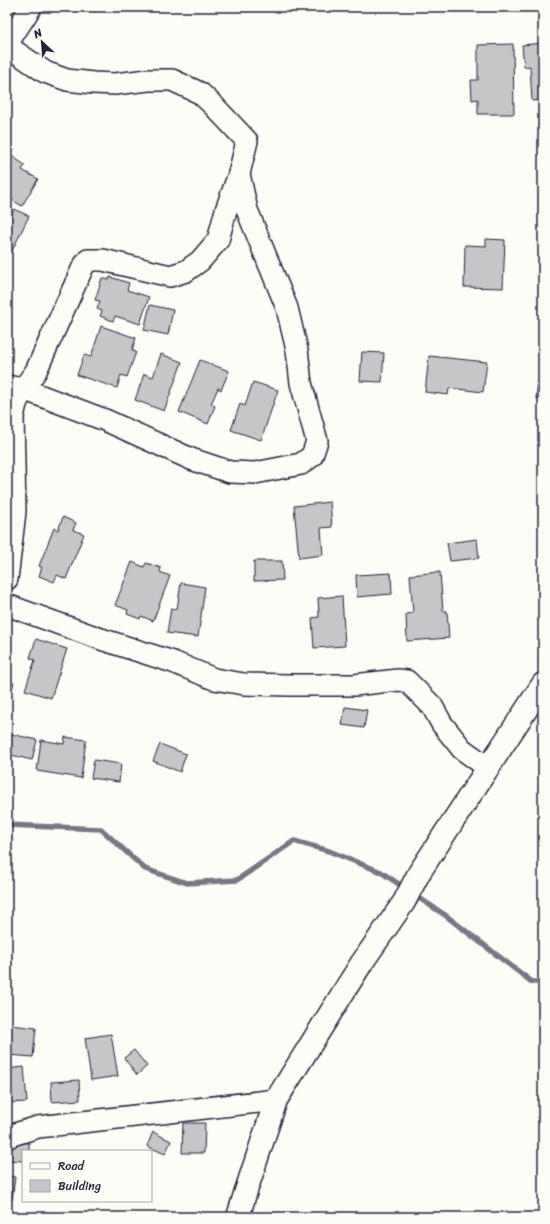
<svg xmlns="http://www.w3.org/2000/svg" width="550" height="1224" font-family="Sriracha,sans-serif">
<rect width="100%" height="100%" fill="#fdfcf7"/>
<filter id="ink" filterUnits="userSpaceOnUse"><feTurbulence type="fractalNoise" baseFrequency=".025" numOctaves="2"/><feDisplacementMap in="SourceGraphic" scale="8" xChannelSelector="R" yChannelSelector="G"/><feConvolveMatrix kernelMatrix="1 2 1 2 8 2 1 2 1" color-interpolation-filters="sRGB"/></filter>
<g filter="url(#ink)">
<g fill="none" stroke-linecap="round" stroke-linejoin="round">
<!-- stream -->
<g stroke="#787885" stroke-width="5.5">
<path d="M 7,825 L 101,829 L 145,869 L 187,883 L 237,880 L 294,841 L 329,851 L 381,872 L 406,889"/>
<path d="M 413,894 L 445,915 L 532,982 L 543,982"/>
</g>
</g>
<!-- building -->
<g fill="#c6c6c8" stroke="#22223b">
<path d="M 543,43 L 543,100 L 532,101 L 530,66 L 524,67 L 522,45 Z"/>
<path d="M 513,44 L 514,114 L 478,114 L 478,99 L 472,100 L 471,80 L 478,80 L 478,45 Z"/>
<path d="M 7,153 L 25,165 L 22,170 L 38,179 L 22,206 L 7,197 Z"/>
<path d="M 14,209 L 29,216 L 7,261 L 7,223 Z"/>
<path d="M 486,239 L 505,240 L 503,288 L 464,287 L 465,245 L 486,246 Z"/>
<path d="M 110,277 L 129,283 L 127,290 L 149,297 L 140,324 L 115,316 L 113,321 L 100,316 L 102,311 L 97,309 L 100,301 L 95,300 L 102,278 L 109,280 Z"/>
<path d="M 150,305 L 173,310 L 168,335 L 144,330 Z"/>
<path d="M 101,326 L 136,338 L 132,350 L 136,352 L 127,377 L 121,375 L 117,388 L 77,375 L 84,355 L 91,357 Z"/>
<path d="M 362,352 L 384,353 L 382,382 L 360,381 Z"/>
<path d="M 161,354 L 182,362 L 164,411 L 135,400 L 144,374 L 153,377 Z"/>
<path d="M 429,356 L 487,362 L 483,392 L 449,388 L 448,395 L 425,392 Z"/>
<path d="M 200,360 L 229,371 L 221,390 L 218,388 L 211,404 L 215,406 L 208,424 L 179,412 Z"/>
<path d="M 540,369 L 543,369 L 543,399 L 536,398 Z"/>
<path d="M 253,382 L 278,390 L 261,440 L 231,430 L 240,404 L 245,406 Z"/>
<path d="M 330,502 L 332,527 L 321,528 L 323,555 L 299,558 L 294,506 Z"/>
<path d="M 63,517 L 76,523 L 73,530 L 84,534 L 66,579 L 57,575 L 54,582 L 39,576 L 42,567 L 39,566 L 54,528 L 58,530 Z"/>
<path d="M 477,539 L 479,558 L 450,561 L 447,543 Z"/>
<path d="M 254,561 L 282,561 L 283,580 L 254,581 Z"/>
<path d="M 132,562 L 144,567 L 146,563 L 161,568 L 160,572 L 170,576 L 153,621 L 141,616 L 140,619 L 127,614 L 128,610 L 115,605 Z"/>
<path d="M 440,572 L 443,611 L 447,611 L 449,638 L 407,641 L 406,614 L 413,613 L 410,575 Z"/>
<path d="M 391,573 L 392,594 L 357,597 L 356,575 Z"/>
<path d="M 181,583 L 205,587 L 198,637 L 167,633 L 171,608 L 177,609 Z"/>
<path d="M 342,596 L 345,646 L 314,648 L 312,618 L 319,617 L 318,598 Z"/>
<path d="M 36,639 L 67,649 L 51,698 L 25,690 L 35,660 L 30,658 Z"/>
<path d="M 7,680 L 14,683 L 7,701 Z"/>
<path d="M 345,707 L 367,710 L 364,728 L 342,725 Z"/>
<path d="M 7,733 L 37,740 L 32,760 L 7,754 Z"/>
<path d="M 65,737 L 86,740 L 81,778 L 37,771 L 41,740 L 64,744 Z"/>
<path d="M 160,744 L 186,754 L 180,772 L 153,761 Z"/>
<path d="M 94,760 L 121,764 L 119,782 L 91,778 Z"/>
<path d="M 11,1025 L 36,1028 L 33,1057 L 8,1055 Z"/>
<path d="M 111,1034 L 118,1076 L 91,1080 L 85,1038 Z"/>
<path d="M 134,1050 L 147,1066 L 137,1075 L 124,1058 Z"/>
<path d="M 24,1067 L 27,1102 L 7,1103 L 7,1069 Z"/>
<path d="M 79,1080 L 80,1100 L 52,1102 L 51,1082 Z"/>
<path d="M 183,1123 L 205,1123 L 204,1153 L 182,1153 Z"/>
<path d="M 153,1132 L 171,1141 L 165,1154 L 147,1146 Z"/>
<path d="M 7,1142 L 29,1143 L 29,1151 L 23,1151 L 23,1161 L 7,1160 Z"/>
<path d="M 7,1176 L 15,1177 L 12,1200 L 7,1199 Z"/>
</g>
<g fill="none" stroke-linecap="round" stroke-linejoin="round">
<defs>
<g id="minor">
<path d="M 7,44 L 31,7"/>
<path d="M 7,46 L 45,72 L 67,80 L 93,83 L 115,84 L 148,80 L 172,80 L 200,93 L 214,106 L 247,141 L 239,174 L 226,210 L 218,240 L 200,261 L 186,271 L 170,276 L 103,260 L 88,260 L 83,267 L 36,371 L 23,389 L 16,404 L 13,417 L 15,512 L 7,579"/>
<path d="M 7,386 L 23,389 L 105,420 L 191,459 L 230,472 L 255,473 L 301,464 L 312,456 L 317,441 L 301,383 L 297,350 L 287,308 L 247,210 L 239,174"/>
<path d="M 7,605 L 101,639 L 173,662 L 214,679 L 244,684 L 288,685 L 354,685 L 398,680 L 407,681 L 432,706 L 442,724 L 462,749 L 487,767"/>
<path d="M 7,1138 L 12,1135 L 38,1127 L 276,1100"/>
</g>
<path id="major" d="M 238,1217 L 245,1194 L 276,1100 L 361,964 L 404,902 L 419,873 L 543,684"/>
</defs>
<!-- minor casing -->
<use href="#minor" stroke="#22223b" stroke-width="24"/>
<!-- major casing -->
<use href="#major" stroke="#22223b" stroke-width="25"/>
<!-- minor -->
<use href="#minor" stroke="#fdfcf7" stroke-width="21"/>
<!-- major -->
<use href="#major" stroke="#fdfcf7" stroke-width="22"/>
</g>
</g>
<!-- margin -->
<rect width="550" height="1224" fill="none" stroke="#fdfcf7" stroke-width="24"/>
<rect x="12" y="12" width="526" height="1200" fill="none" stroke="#22223b" stroke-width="1.5" filter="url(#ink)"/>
<!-- legend -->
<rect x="22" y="1150" width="130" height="52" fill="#fdfcf7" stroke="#a5a5ac"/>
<rect x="30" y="1163" width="20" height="6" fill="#fdfcf7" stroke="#a5a5ac"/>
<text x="58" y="1170" font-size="12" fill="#22223b">Road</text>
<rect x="30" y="1180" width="20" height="12" fill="#c6c6c8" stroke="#a5a5ac"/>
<text x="58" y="1190" font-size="12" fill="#22223b">Building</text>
<!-- north arrow -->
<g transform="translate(42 42) rotate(334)" stroke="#fdfcf7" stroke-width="3" paint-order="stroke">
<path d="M0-3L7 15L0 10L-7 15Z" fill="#22223b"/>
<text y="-6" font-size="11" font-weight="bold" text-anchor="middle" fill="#22223b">N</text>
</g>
</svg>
